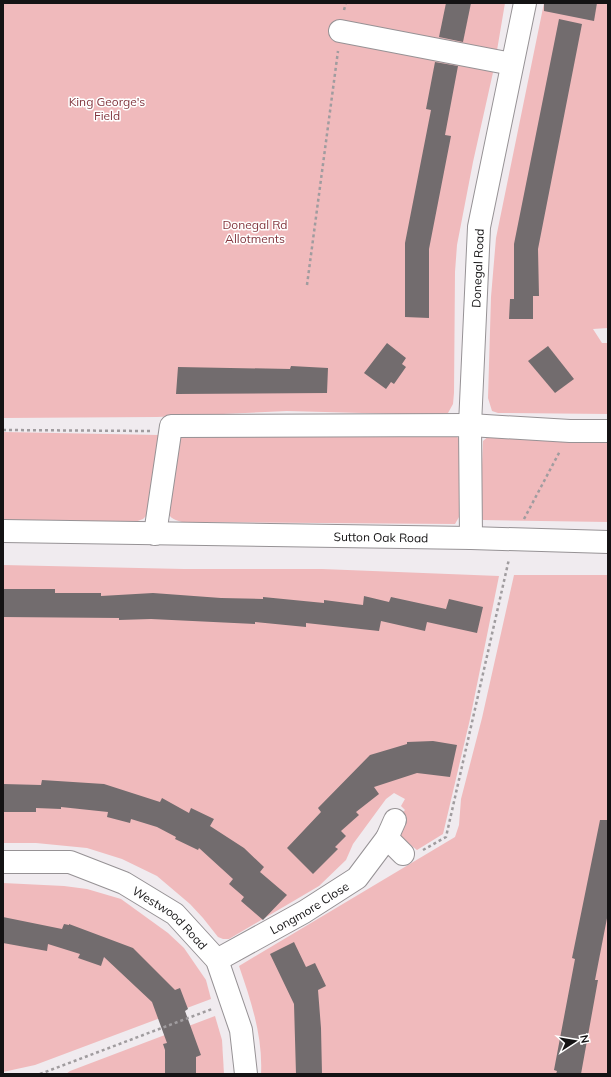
<svg xmlns="http://www.w3.org/2000/svg" width="611" height="1077" font-family="Mulish,sans-serif">
<rect width="100%" height="100%" fill="#f0ebef"/>
<!-- green -->
<g fill="#f0babc">
<path d="M 3,3 L 505,3 L 494,68 L 473,162 L 457,245 L 455,272 L 454,393 L 453,404 L 448,413 L 438,415 L 287,411 L 157,417 L 3,418 Z"/>
<path d="M 544,3 L 608,3 L 608,328 L 593,329 L 602,343 L 608,343 L 608,414 L 498,413 L 492,411 L 488,398 L 491,297 L 496,238 Z"/>
<path d="M 3,432 L 159,435 L 152,510 L 143,519 L 135,522 L 3,521 Z"/>
<path d="M 454,433 L 459,439 L 459,517 L 455,524 L 182,522 C 171,519 167,516 165,504 L 181,436 Z"/>
<path d="M 491,434 L 608,435 L 608,522 L 483,520 L 480,516 L 483,441 Z"/>
<path d="M 3,565 L 184,569 L 322,569 L 499,576 L 470,719 L 443,834 L 417,850 L 400,837 L 395,820 L 405,810 L 401,806 L 405,799 L 394,793 L 386,799 L 353,844 L 346,860 L 319,886 L 229,939 L 223,939 L 218,937 L 203,918 L 190,904 L 157,876 L 122,859 L 87,848 L 36,843 L 3,843 Z"/>
<path d="M 514,575 L 608,575 L 608,1074 L 261,1074 C 263,1036 251,1001 239,966 L 455,837 L 459,825 L 461,799 L 482,718 Z"/>
<path d="M 3,883 L 64,886 L 87,889 L 121,899 L 168,933 L 184,948 L 206,980 L 211,999 L 35,1065 L 3,1072 Z"/>
<path d="M 215,1016 L 222,1040 L 224,1074 L 66,1074 L 70,1071 Z"/>
</g>
<!-- building -->
<g fill="#726c6e">
<path d="M 446,3 L 471,3 L 463,42 L 439,37 Z"/>
<path d="M 544,3 L 597,3 L 594,21 L 544,11 Z"/>
<path d="M 559,19 L 582,24 L 538,249 L 539,296 L 533,296 L 533,319 L 509,319 L 510,299 L 514,299 L 514,244 Z"/>
<path d="M 435,62 L 458,66 L 445,135 L 451,136 L 429,249 L 429,318 L 405,317 L 405,243 L 431,110 L 426,109 Z"/>
<path d="M 387,343 L 406,358 L 402,364 L 406,367 L 394,384 L 391,382 L 386,389 L 364,373 Z"/>
<path d="M 548,346 L 574,379 L 555,393 L 528,361 Z"/>
<path d="M 291,366 L 328,368 L 327,393 L 176,394 L 178,367 L 290,369 Z"/>
<path d="M 3,589 L 55,589 L 55,593 L 101,593 L 101,596 L 153,593 L 221,598 L 263,599 L 263,597 L 324,603 L 324,600 L 363,605 L 364,596 L 389,602 L 391,597 L 446,609 L 449,599 L 483,607 L 477,633 L 427,622 L 425,631 L 381,621 L 379,631 L 306,623 L 306,627 L 255,622 L 255,624 L 151,619 L 119,620 L 119,618 L 3,617 Z"/>
<path d="M 433,741 L 457,745 L 450,777 L 417,773 L 374,787 L 379,794 L 356,812 L 359,815 L 341,831 L 346,836 L 335,847 L 338,849 L 313,874 L 287,848 L 321,812 L 318,808 L 370,755 L 407,744 L 407,742 Z"/>
<path d="M 42,780 L 104,784 L 160,802 L 162,798 L 189,813 L 191,808 L 214,819 L 210,826 L 244,848 L 264,867 L 260,872 L 287,895 L 263,920 L 241,901 L 244,897 L 229,884 L 233,879 L 199,848 L 198,850 L 175,839 L 176,837 L 157,827 L 131,819 L 130,823 L 107,817 L 108,812 L 61,807 L 61,809 L 36,808 L 36,812 L 3,812 L 3,784 L 41,785 Z"/>
<path d="M 600,820 L 608,820 L 608,913 L 595,980 L 598,980 L 581,1074 L 556,1074 L 557,1071 L 554,1070 L 575,959 L 572,958 Z"/>
<path d="M 3,917 L 62,929 L 64,924 L 69,925 L 69,924 L 133,948 L 175,990 L 180,988 L 188,1009 L 185,1011 L 201,1055 L 196,1057 L 196,1074 L 165,1074 L 165,1050 L 163,1044 L 167,1043 L 152,1002 L 104,957 L 101,966 L 78,958 L 80,954 L 48,944 L 47,951 L 3,943 Z"/>
<path d="M 294,942 L 306,967 L 315,963 L 326,986 L 318,990 L 321,1028 L 322,1074 L 296,1074 L 294,1004 L 270,954 Z"/>
</g>
<g fill="none" stroke-linecap="round" stroke-linejoin="round">
<defs>
<g id="minor">
<path d="M 340,31 L 512,64"/>
<path d="M 155,534 L 171,426 L 470,425 L 570,431 L 608,431"/>
<path id="s1" d="M 471,538 L 470,425 L 479,227 L 525,3"/>
<path d="M 387,838 L 395,820"/>
<path id="s2" d="M 3,862 L 70,862 L 124,883 L 175,914 L 217,960 L 241,1030 L 246,1074"/>
<path id="s3" d="M 217,960 L 304,912 L 357,878 L 387,838 L 403,854"/>
</g>
<g id="major">
<path id="s4" d="M 3,531 L 471,538 L 608,542"/>
</g>
</defs>
<!-- minor casing -->
<use href="#minor" stroke="#969295" stroke-width="24"/>
<!-- major casing -->
<use href="#major" stroke="#969295" stroke-width="24"/>
<!-- path -->
<g stroke="#a09c9f" stroke-width="2.5" stroke-dasharray="3 3" stroke-linecap="butt">
<path d="M 344,10 L 346,3"/>
<path d="M 307,285 L 338,51"/>
<path d="M 3,430 L 150,431"/>
<path d="M 524,519 L 560,451"/>
<path d="M 423,850 L 446,837 L 509,559"/>
<path d="M 40,1074 L 212,1009"/>
</g>
<!-- minor -->
<use href="#minor" stroke="#fff" stroke-width="22"/>
<!-- major -->
<use href="#major" stroke="#fff" stroke-width="22"/>
</g>
<g text-anchor="middle" dominant-baseline="central" stroke-width="3" stroke-linejoin="round" paint-order="stroke">
<!-- park labels -->
<g font-size="12" fill="#82363e" stroke="#fff">
<text x="107" y="101">King George's<tspan x="107" dy="14">Field</tspan></text>
<text x="255" y="224">Donegal Rd<tspan x="255" dy="14">Allotments</tspan></text>
</g>
<!-- street labels -->
<g font-size="12" fill="#141314" stroke="#fff">
<text stroke="none"><textPath href="#s1" startOffset="270">Donegal Road</textPath></text>
<text stroke="none"><textPath href="#s4" startOffset="378">Sutton Oak Road</textPath></text>
<text stroke="none"><textPath href="#s3" startOffset="106">Longmore Close</textPath></text>
<text stroke="none"><textPath href="#s2" startOffset="183">Westwood Road</textPath></text>
</g>
</g>
<!-- border -->
<rect width="611" height="1077" fill="none" stroke="#141314" stroke-width="8"/>
<!-- north arrow -->
<g transform="translate(575 1041) rotate(78)" stroke="#ffffff" stroke-width="3" paint-order="stroke">
<path d="M0-3L7 15L0 10L-7 15Z" fill="#141314"/>
<text y="-6" font-size="11" font-weight="bold" text-anchor="middle" fill="#141314">N</text>
</g>
</svg>
